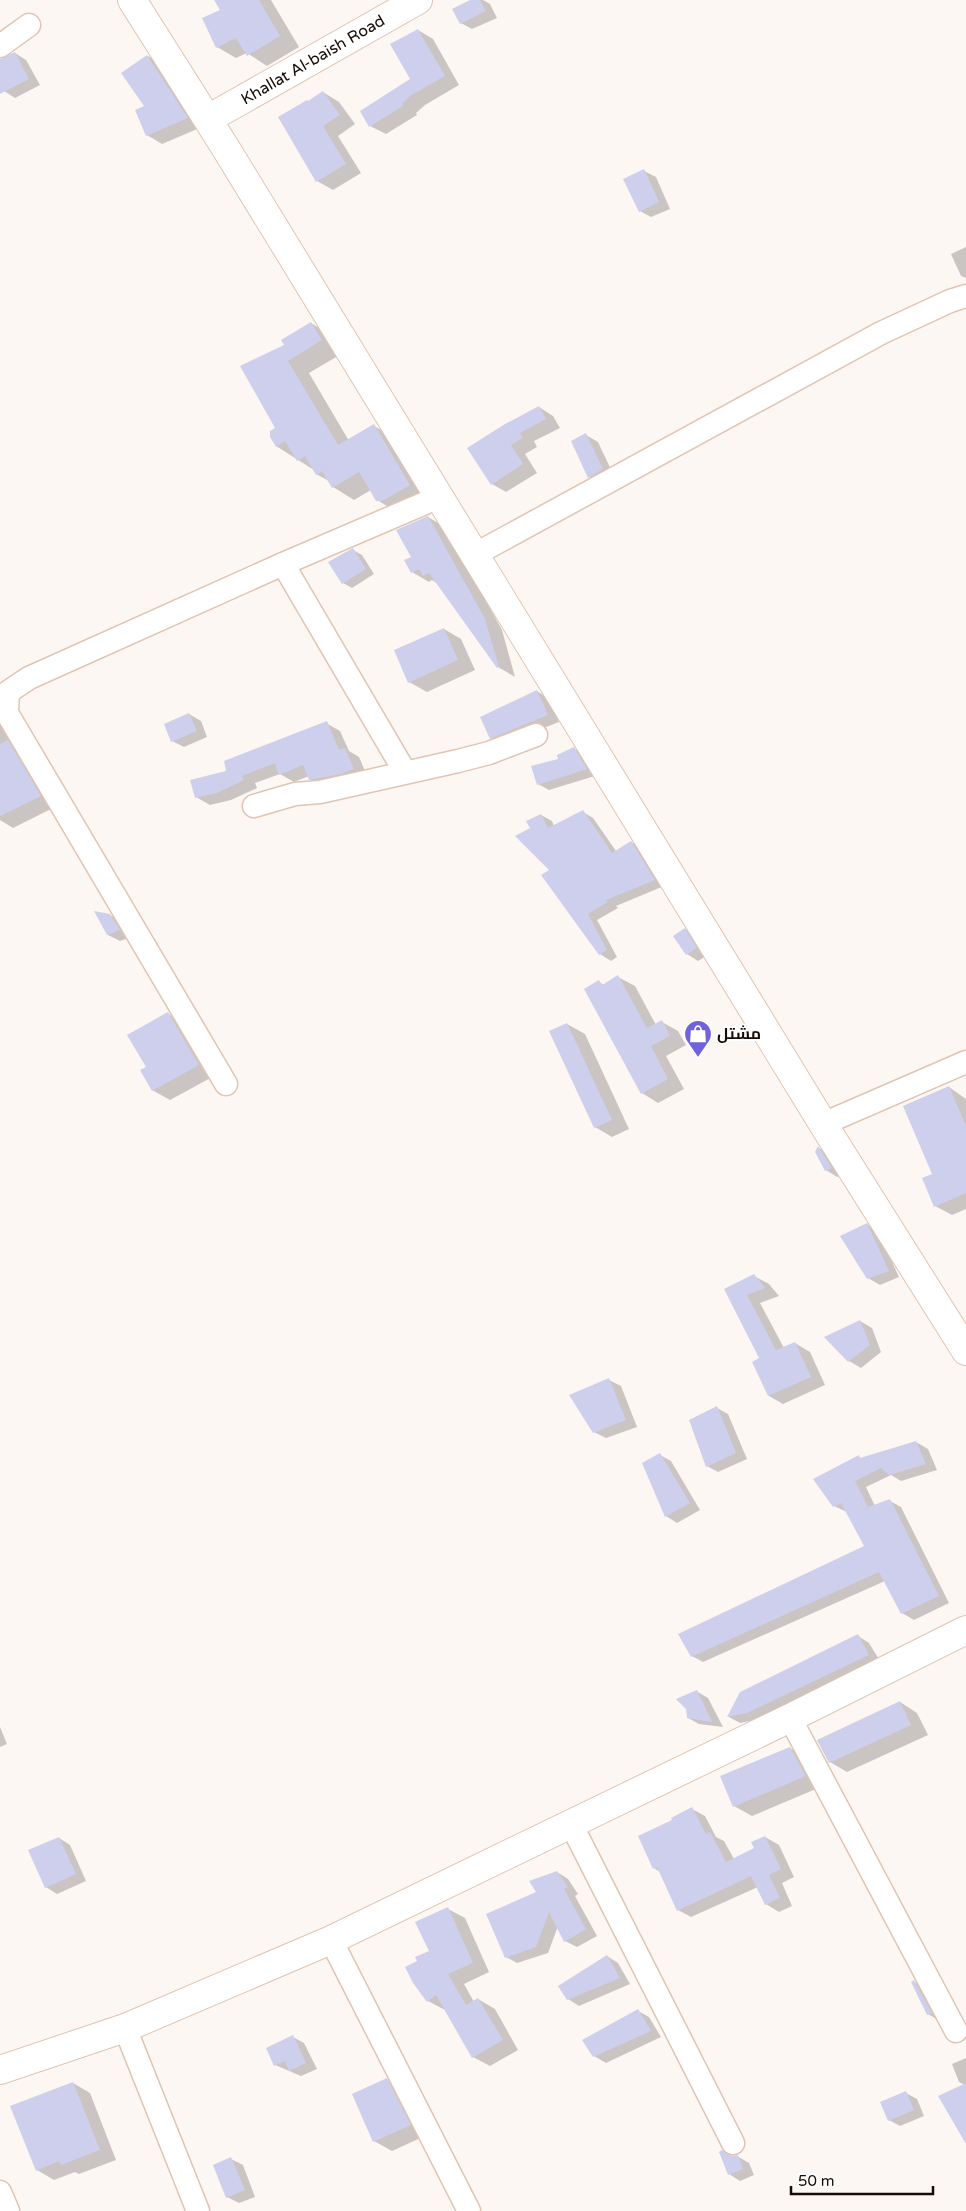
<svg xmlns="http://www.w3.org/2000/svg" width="966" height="2211" font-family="'Varela Round',Cairo,sans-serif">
<rect width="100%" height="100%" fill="#fdf7f3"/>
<!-- shadow -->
<g fill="#0003">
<path d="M 215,0 L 271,0 L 299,47 L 267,66 L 247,53 L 236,58 L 217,47 L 221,10 Z"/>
<path d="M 473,0 L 483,0 L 490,4 L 497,18 L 472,29 L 461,23 Z"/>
<path d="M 418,30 L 433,39 L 459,85 L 425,105 L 416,113 L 417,115 L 386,134 L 370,126 L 412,80 Z"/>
<path d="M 15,53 L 26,60 L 40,85 L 15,98 L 4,91 L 0,84 L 0,60 Z"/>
<path d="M 148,56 L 163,65 L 202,127 L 162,144 L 147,135 Z"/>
<path d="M 323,92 L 339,102 L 355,124 L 338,136 L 361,173 L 333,190 L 317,181 L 309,102 Z"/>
<path d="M 644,171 L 656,177 L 670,209 L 651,217 L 640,211 Z"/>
<path d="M 966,247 L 966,278 L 961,276 L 951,254 Z"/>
<path d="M 311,323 L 332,336 L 343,353 L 309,373 L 349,441 L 374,426 L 395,438 L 430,497 L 399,513 L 377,500 L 371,490 L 354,500 L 333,487 L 329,481 L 316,474 L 314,470 L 276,446 L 276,428 L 285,345 Z"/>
<path d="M 539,407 L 553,416 L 560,428 L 534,441 L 537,447 L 525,454 L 537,473 L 506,492 L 492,484 L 469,448 Z"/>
<path d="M 586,435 L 598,442 L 614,476 L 601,483 L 589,477 Z"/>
<path d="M 428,517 L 445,527 L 502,630 L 515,677 L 498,667 L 438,584 L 432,580 L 429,582 L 412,572 L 412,557 Z"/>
<path d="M 353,550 L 362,555 L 374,574 L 352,588 L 343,583 Z"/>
<path d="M 444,629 L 461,639 L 475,670 L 427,692 L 409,682 Z"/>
<path d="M 537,691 L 548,698 L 559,722 L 502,744 L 491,738 Z"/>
<path d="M 0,694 L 57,806 L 13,828 L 0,820 Z"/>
<path d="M 189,714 L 201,721 L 207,737 L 184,747 L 172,741 Z"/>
<path d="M 326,723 L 340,731 L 349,751 L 359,757 L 367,776 L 324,787 L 310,779 L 309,776 L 294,782 L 280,774 L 255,783 L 257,788 L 231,800 L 210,805 L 196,797 L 228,772 Z"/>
<path d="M 574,749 L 585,755 L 598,775 L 549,790 L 538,784 L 560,759 Z"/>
<path d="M 583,812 L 593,818 L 616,851 L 631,842 L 642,848 L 664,886 L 616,906 L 618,908 L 597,920 L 617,957 L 611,961 L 600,954 L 551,870 L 531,829 L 541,815 L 552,821 L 554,826 Z"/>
<path d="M 110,915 L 122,922 L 131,937 L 120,941 L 108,935 Z"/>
<path d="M 685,929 L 696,936 L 708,955 L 698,961 L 687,954 L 674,937 Z"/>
<path d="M 618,977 L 635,986 L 656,1025 L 662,1022 L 678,1031 L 686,1045 L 666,1056 L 684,1089 L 658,1103 L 642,1093 L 599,982 L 604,985 Z"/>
<path d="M 168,1014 L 186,1024 L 216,1075 L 170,1100 L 152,1090 L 148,1068 Z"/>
<path d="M 567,1024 L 585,1034 L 629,1129 L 612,1137 L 595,1127 Z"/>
<path d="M 949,1087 L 966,1099 L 966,1209 L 952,1215 L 935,1206 L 934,1175 Z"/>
<path d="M 819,1148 L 830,1154 L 843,1175 L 837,1177 L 826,1170 Z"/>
<path d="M 867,1224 L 878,1231 L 899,1277 L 880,1285 L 868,1278 Z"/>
<path d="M 754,1276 L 769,1284 L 779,1296 L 760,1303 L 784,1348 L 795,1343 L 810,1352 L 825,1385 L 783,1404 L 769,1396 L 761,1359 L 726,1289 Z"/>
<path d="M 860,1321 L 872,1328 L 881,1352 L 861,1368 L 849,1361 L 826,1337 Z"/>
<path d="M 609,1380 L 621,1386 L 637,1427 L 606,1438 L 594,1432 Z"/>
<path d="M 717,1408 L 728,1414 L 747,1459 L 718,1472 L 707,1466 Z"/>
<path d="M 916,1442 L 928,1449 L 937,1470 L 901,1481 L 891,1475 L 866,1487 L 875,1506 L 890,1501 L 901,1507 L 949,1603 L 914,1620 L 902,1613 L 885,1581 L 703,1662 L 692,1656 L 866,1547 L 847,1512 L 834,1506 L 859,1457 L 862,1459 Z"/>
<path d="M 660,1455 L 671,1461 L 700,1510 L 677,1523 L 666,1516 Z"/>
<path d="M 858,1636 L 869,1643 L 880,1661 L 759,1719 L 740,1723 L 729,1717 L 741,1693 Z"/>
<path d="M 696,1691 L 708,1698 L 723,1727 L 699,1724 L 688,1718 Z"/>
<path d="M 900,1702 L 917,1713 L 928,1735 L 847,1772 L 830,1762 Z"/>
<path d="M 0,1727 L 7,1744 L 0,1747 Z"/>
<path d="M 790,1748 L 808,1758 L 823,1786 L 752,1816 L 734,1806 Z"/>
<path d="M 692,1809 L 705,1816 L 716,1837 L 724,1841 L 734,1859 L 755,1849 L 765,1837 L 779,1845 L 794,1877 L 782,1883 L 792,1906 L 779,1912 L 766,1904 L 758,1887 L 691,1917 L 678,1910 L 660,1872 L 654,1868 Z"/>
<path d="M 59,1838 L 70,1845 L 86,1881 L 57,1894 L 46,1887 Z"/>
<path d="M 557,1872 L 568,1879 L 578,1894 L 575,1896 L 597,1936 L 577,1947 L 565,1941 L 558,1926 L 548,1953 L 517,1963 L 506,1957 L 537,1893 Z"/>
<path d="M 448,1909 L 465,1918 L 489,1972 L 464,1984 L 474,2002 L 478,1999 L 495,2009 L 518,2050 L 490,2066 L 473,2057 L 445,2010 L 428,2001 L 418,1961 L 430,1952 Z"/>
<path d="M 607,1956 L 618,1963 L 630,1984 L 579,2006 L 568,1999 Z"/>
<path d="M 914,1982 L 926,1988 L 940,2021 L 928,2014 Z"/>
<path d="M 638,2011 L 649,2017 L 661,2037 L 606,2063 L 594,2056 Z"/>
<path d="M 293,2037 L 304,2043 L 317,2069 L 301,2076 L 275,2065 Z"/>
<path d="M 966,2058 L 966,2141 L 965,2085 L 959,2082 L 952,2064 Z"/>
<path d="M 387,2080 L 404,2090 L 427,2135 L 392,2151 L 374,2141 Z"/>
<path d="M 73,2083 L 90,2093 L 116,2160 L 79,2174 L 75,2172 L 54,2180 L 37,2170 Z"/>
<path d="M 906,2093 L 917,2099 L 924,2116 L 900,2126 L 889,2120 Z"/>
<path d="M 737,2156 L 749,2163 L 754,2175 L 740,2181 L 729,2174 L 732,2157 Z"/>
<path d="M 231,2159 L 243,2165 L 255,2197 L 239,2203 L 227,2197 Z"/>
</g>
<!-- building -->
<g fill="#cecfec">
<path d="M 214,0 L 259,0 L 280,36 L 247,56 L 236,38 L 216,48 L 202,18 L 220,10 Z"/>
<path d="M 470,0 L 480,0 L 486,11 L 460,24 L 452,9 Z"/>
<path d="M 418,29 L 445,76 L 410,96 L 402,104 L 403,106 L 369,127 L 360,111 L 410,79 L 390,44 Z"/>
<path d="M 15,52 L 29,79 L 0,94 L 0,59 Z"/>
<path d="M 147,55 L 188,118 L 146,136 L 135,110 L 144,106 L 121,73 Z"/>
<path d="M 323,91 L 340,115 L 323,126 L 346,164 L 316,182 L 278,117 L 307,100 L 308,101 Z"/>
<path d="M 644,169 L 659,202 L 639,212 L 623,179 Z"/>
<path d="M 311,322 L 322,340 L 288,361 L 338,445 L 374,424 L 410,485 L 382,501 L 376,501 L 359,472 L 332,488 L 322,471 L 316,475 L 305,456 L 297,461 L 285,441 L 276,447 L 270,437 L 270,431 L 275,428 L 240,366 L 284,345 L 281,340 Z"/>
<path d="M 539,406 L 546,419 L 520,433 L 523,438 L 511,445 L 523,464 L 491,485 L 467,448 L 505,424 Z"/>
<path d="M 586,433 L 603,469 L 588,478 L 571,441 Z"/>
<path d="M 428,516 L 485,619 L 499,667 L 497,668 L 429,573 L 423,576 L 419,569 L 411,573 L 404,560 L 411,557 L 396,530 Z"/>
<path d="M 353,548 L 366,569 L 342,584 L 328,562 Z"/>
<path d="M 444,628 L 458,660 L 408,683 L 394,650 Z"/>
<path d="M 537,690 L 548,715 L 490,739 L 480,717 Z"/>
<path d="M 189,713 L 197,731 L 171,742 L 164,724 Z"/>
<path d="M 327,721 L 339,750 L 345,748 L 354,769 L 341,774 L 309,780 L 303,765 L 279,775 L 275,763 L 242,776 L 244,780 L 217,793 L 195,798 L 190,780 L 226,771 L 224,761 Z"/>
<path d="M 8,740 L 41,796 L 0,816 L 0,744 Z"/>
<path d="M 574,747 L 587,769 L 537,785 L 531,766 L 558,759 L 557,755 Z"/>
<path d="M 583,810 L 612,853 L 631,841 L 655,880 L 606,900 L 608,902 L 588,914 L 607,950 L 599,955 L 541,875 L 549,870 L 515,836 L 530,828 L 526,821 L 541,814 L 548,828 Z"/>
<path d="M 94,911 L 110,914 L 120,930 L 107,935 Z"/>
<path d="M 685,928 L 697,948 L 686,955 L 673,936 Z"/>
<path d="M 618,975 L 647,1028 L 662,1020 L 670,1036 L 651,1046 L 668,1079 L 641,1094 L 584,989 L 599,980 L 602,985 Z"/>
<path d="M 168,1012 L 199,1065 L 152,1091 L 140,1070 L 146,1067 L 127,1035 Z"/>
<path d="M 567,1023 L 612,1120 L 594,1128 L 549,1031 Z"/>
<path d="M 949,1086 L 966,1126 L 966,1193 L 934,1207 L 922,1178 L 932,1174 L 903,1106 Z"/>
<path d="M 818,1146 L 832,1168 L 825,1171 L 815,1152 Z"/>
<path d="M 867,1223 L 889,1271 L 867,1279 L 840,1236 Z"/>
<path d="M 754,1274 L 765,1288 L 747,1295 L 776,1350 L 795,1342 L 811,1377 L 768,1396 L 752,1362 L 759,1358 L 724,1289 Z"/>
<path d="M 860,1320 L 870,1345 L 848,1362 L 824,1337 Z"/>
<path d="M 609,1378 L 626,1420 L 593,1433 L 569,1395 Z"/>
<path d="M 717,1406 L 736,1453 L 706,1467 L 689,1420 Z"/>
<path d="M 916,1441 L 926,1464 L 889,1475 L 881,1468 L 855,1481 L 868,1507 L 890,1499 L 939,1596 L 901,1614 L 879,1572 L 691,1657 L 678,1634 L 864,1546 L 841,1503 L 833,1507 L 813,1479 L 859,1455 L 860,1458 Z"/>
<path d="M 660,1453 L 690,1503 L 665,1517 L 642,1463 Z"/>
<path d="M 858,1634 L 869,1655 L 747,1713 L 727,1717 L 740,1692 Z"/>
<path d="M 697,1690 L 712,1722 L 687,1718 L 686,1709 L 676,1699 Z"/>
<path d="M 900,1701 L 911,1725 L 829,1763 L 817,1740 Z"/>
<path d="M 790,1747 L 806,1776 L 733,1807 L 720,1776 Z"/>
<path d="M 692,1807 L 706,1834 L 710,1832 L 726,1862 L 754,1848 L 751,1842 L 765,1836 L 781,1869 L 769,1875 L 780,1898 L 765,1905 L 751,1876 L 677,1911 L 657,1867 L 653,1869 L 638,1836 L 672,1820 L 671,1818 Z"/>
<path d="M 59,1837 L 76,1874 L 45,1888 L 28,1850 Z"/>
<path d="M 557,1871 L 568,1887 L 564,1889 L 586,1929 L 564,1942 L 549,1912 L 536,1947 L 505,1958 L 486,1914 L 536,1892 L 529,1881 Z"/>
<path d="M 448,1907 L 473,1963 L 448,1974 L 466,2005 L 478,1998 L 503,2040 L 472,2058 L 436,1995 L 427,2002 L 413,1983 L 405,1967 L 417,1961 L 415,1957 L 429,1951 L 415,1922 Z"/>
<path d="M 607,1955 L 620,1978 L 567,2000 L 558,1986 Z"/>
<path d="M 914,1980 L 932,2013 L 927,2015 L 911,1982 Z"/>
<path d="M 638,2009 L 651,2031 L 593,2057 L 582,2040 Z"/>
<path d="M 293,2035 L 306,2063 L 289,2071 L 285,2061 L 274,2066 L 266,2048 Z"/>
<path d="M 387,2078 L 411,2125 L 373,2142 L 352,2094 Z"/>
<path d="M 73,2082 L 100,2150 L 61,2165 L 59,2161 L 36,2171 L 10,2106 Z"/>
<path d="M 966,2083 L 966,2144 L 938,2096 Z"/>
<path d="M 906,2091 L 914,2110 L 888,2121 L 880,2102 Z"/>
<path d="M 722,2150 L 732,2156 L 738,2155 L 743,2169 L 728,2175 L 719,2152 Z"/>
<path d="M 231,2157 L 245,2190 L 226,2198 L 213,2165 Z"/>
</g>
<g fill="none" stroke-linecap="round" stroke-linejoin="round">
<defs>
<g id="street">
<path d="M 0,46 L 29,25"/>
<path d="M 474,555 L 881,333 L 950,301 L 966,296"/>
<path d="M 283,564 L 405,772"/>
<path d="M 254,806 L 295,794 L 320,792 L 458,761 L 489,753 L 536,735"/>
<path d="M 226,1084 L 7,713 L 8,692 L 29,678 L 283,564 L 439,497"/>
<path d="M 823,1124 L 966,1062"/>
<path d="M 790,1718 L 956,2031"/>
<path d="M 571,1824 L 733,2143"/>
<path d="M 331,1940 L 469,2211"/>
<path d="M 125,2028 L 198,2211"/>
<path d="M 0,2192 L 8,2211"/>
</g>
<g id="secondary">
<path d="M 132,0 L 225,147 L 823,1124 L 966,1351"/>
<path d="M 208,119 L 418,0"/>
<path d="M 0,2070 L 125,2028 L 331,1940 L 790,1718 L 966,1630"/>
</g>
</defs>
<!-- street casing -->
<use href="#street" stroke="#e1c4b2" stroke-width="25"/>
<!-- secondary casing -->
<use href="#secondary" stroke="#e1c4b2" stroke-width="30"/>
<!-- street -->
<use href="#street" stroke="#fff" stroke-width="22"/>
<!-- secondary -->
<use href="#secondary" stroke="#fff" stroke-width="28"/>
</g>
<!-- icons -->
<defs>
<symbol id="shop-pin" viewBox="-11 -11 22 30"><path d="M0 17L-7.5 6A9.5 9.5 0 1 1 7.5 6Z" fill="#7062dc" stroke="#fff"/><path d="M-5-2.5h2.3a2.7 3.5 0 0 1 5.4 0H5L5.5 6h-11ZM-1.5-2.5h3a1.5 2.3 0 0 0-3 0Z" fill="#fff"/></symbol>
</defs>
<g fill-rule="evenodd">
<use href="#shop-pin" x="682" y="1018" width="32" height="43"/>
</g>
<g text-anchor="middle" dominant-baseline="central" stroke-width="4" stroke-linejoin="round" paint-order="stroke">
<!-- street labels -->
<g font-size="16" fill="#160c07" stroke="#fff">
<text transform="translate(313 60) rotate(-30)">Khallat Al-baish Road</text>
</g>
<!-- poi labels -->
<g font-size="16" font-weight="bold" fill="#160c07" stroke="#fff" text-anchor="start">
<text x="717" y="1034">مشتل</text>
</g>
</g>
<!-- scale -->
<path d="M791 2186v8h142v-8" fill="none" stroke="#160c07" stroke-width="2.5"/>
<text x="798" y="2186" font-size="15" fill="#160c07" stroke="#ffffff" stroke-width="4" paint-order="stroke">50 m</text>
</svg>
